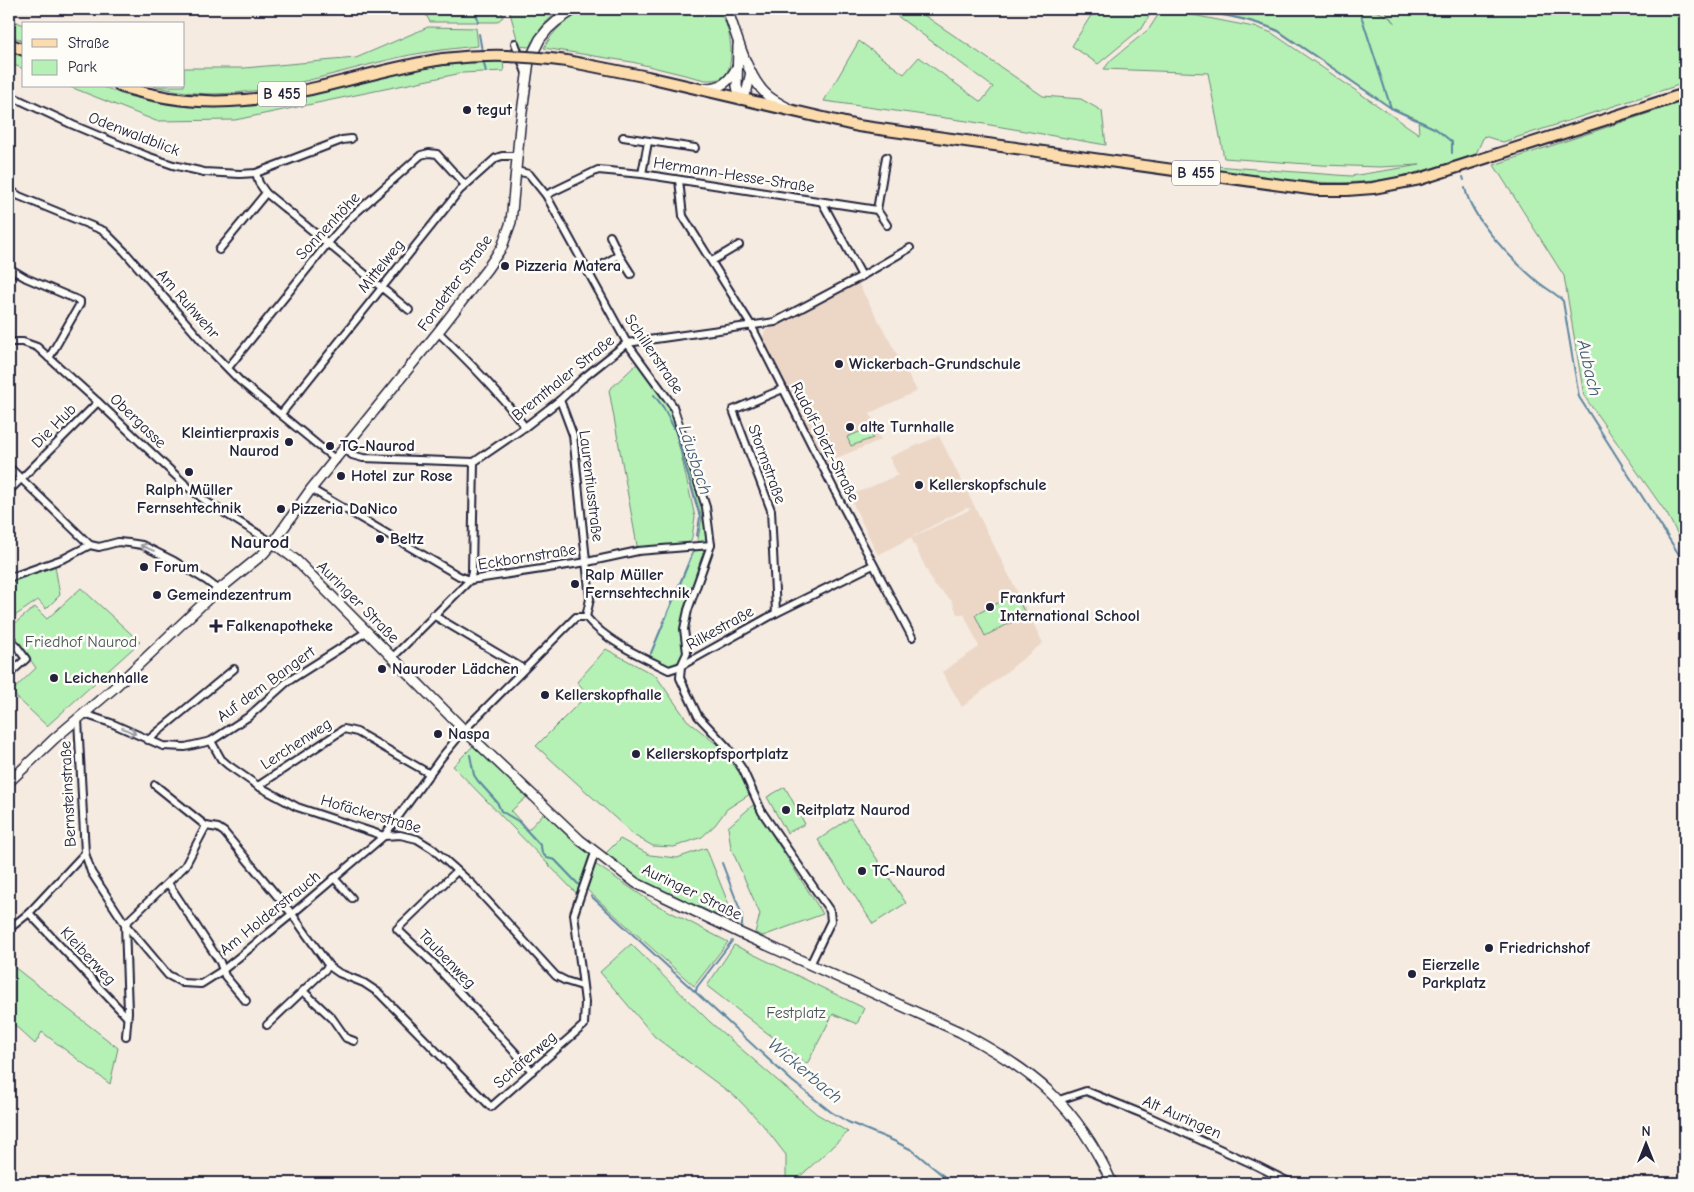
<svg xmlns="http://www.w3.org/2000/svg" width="1694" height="1192" font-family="'Comic Neue',sans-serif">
<rect width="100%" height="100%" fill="#f5ebe1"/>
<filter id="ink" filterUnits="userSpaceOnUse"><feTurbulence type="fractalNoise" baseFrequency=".02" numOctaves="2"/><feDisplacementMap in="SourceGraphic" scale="10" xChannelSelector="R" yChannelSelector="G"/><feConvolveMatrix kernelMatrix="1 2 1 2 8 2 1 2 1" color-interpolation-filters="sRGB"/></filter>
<g filter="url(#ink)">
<!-- built -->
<g fill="#ecd7c7">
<path d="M 858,283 L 917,391 L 870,413 L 881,440 L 824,463 L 763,337 L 765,331 Z"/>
<path d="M 939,436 L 1043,643 L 962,707 L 942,672 L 979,647 L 964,614 L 957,614 L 952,601 L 934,585 L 911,538 L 971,509 L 966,508 L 878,555 L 849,496 L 898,475 L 889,457 Z"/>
</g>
<!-- green -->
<g fill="#b5f0b5" stroke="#6c8978">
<path d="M 423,9 L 501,9 L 503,17 L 497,22 L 430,22 Z"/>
<path d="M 509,9 L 563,9 C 547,17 538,32 529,47 L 519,46 Z"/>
<path d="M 587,9 L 716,9 C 719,12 723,17 725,22 C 731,34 735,66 724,76 C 719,81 711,80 705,80 L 632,62 L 544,48 C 554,29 567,18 587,9 Z"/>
<path d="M 888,9 L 915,9 L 1043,96 L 1081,99 L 1102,111 L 1106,145 L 967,121 L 824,101 L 859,41 L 904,74 L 919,57 L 981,102 L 993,87 Z"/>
<path d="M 1095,9 L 1153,9 L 1143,27 L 1098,64 L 1072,46 Z"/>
<path d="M 1162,9 L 1259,28 L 1272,33 L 1419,134 L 1418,119 L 1391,108 L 1278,30 C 1250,18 1218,13 1188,9 L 1370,9 L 1386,15 L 1396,23 L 1386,14 L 1385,9 L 1685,9 L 1685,83 L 1503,142 L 1484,136 L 1476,154 C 1442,165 1408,177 1373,181 C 1315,187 1256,176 1199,168 L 1200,165 L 1351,176 L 1420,165 L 1380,167 L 1321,165 L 1224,158 L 1208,73 L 1104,69 L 1111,60 L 1149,29 Z"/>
<path d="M 9,19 L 24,25 L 24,41 L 9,35 Z"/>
<path d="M 428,27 L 476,28 L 478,46 C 455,48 433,51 410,55 C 344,69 281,93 213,94 C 193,94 173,90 153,86 L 184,86 L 184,68 L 244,68 L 356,58 Z"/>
<path d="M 9,51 L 24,57 L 24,69 L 9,63 Z"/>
<path d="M 503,61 L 504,71 L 462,73 L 235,120 L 156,121 L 68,86 C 78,86 89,85 98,86 C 107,87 115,92 124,95 C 157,103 194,110 229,107 C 294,102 356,81 419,69 C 447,64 475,63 503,61 Z"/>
<path d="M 1685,101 L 1685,548 L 1667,514 L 1584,396 L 1564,276 L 1494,165 Z"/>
<path d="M 641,360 L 673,406 L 706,507 L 711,545 L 684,629 L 687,653 L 681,666 L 669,670 L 648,660 L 697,544 L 702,518 L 678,441 L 695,517 L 692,537 L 689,546 L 638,551 L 609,390 Z"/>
<path d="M 869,428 L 873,438 L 851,446 L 847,437 Z"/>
<path d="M 55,566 L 60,595 L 46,609 L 38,600 L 9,620 L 9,582 Z"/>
<path d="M 81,588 L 140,642 L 47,726 L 11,692 L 36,668 L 9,628 L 35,607 L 47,619 Z"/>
<path d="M 1015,594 L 1026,615 L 985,636 L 975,615 Z"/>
<path d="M 606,649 L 656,676 L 687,720 L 720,747 L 733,761 L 743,777 L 750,794 L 727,809 L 715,825 L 702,837 L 674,847 L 653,846 L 635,836 L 536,746 L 588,694 L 577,682 Z"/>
<path d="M 473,746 L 528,796 L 511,811 L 528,830 L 544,813 L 577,845 L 592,855 L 582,885 L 576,893 L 453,766 Z"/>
<path d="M 785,787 L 805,824 L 787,833 L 767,797 Z"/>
<path d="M 753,805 L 823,914 L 763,936 L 755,933 L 760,914 L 731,848 L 728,827 Z"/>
<path d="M 850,818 L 906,903 L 873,924 L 818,840 Z"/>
<path d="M 620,839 L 650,855 L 677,858 L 706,848 L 733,915 L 730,921 L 640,880 L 604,855 Z"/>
<path d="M 595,864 L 653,903 L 728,942 L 694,986 L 587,890 Z"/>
<path d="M 631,944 L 709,1021 L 785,1087 L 817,1114 L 848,1132 L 793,1183 L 786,1183 L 786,1155 L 762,1124 L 737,1098 L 655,1037 L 600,972 Z"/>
<path d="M 734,945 L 864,1008 L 857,1024 L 833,1014 L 807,1064 L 707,986 Z"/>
<path d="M 9,963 L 118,1048 L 110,1084 L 42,1032 L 35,1044 L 9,1020 Z"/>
</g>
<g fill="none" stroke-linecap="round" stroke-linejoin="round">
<!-- stream -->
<g stroke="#5c86a0" stroke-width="2">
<path d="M 476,9 L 478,22"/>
<path d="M 1182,9 C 1213,13 1248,18 1278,31 L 1391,108"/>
<path d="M 1359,9 L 1391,108 L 1436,129 L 1452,142 L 1452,153"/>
<path d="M 479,34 L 482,51"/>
<path d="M 483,59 L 486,72"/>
<path d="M 1463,177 L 1464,180"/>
<path d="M 1465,188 C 1472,220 1513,261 1538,282 C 1546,289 1556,293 1563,301 L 1579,397 L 1685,564"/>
<path d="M 654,395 L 663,407 L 675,430 L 700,517 L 697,536"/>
<path d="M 651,653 L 695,547"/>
<path d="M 470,755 L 474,775 L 478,781 L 497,802 L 501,811 L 518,821 L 541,846 L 542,853 L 547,858 L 555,860 L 579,885"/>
<path d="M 722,863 L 742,915 L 742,926"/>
<path d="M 591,896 L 792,1081 L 831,1112 L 848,1122 L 894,1141 L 912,1150 L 952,1183"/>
<path d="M 696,991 L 697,987 L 732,941"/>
</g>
<defs>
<g id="street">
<path d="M 515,43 L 526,73"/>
<path d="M 9,95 L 73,125 L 147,156 L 173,165 L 204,172 L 240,174 L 256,173 L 342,140 L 351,139"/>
<path d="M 623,137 L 695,148"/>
<path d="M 516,171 L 529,174 L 546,195 L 627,343 L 673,406 L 706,507 L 711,545 L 688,610 L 684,629 L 687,653 L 681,666 L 680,678 L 698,716 L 728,748 L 743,770 L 762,812 L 830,911 L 831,921 L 810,965"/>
<path d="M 256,173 L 259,183 L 266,193 L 409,310"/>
<path d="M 642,174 L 648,142"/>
<path d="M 679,180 L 683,216 L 751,325 L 842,505 L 912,637"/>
<path d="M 9,189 L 19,196 L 104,231 L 125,252 L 207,347 L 240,381 L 336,460"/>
<path d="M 546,195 L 598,170 L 642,174 L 877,210 L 887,225"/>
<path d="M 822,202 L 862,276"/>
<path d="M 877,210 L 886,157"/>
<path d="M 610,236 L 619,255"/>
<path d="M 219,250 L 266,193"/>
<path d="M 712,261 L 739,245"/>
<path d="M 9,268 L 26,278 L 80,301 L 80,304 L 49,358"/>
<path d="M 588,273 L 619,255 L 631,274"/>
<path d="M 438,332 C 469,362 499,392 525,427"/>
<path d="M 9,342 L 23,342 L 37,347 L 98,402 L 189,488 L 207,502 L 273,543"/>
<path d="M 228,368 L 328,243 L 350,218 L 421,155 L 429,153 L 437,154 L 465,185"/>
<path d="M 560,400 L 573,435 L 590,599 L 586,617"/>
<path d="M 281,414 L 460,190 L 496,158 L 502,156 L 517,156"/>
<path d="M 345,448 L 352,455 L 363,458 L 474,462 L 525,427 L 560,400 L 582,379 L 627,343 L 775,322 L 862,276 L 910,248"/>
<path d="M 9,467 L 90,545"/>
<path d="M 311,489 L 459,576 L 470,580 L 587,562 L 638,551 L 711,545"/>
<path d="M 9,491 L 98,402"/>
<path d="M 9,578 L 65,558 L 90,545 L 99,547 L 118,542 L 129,543 L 142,545 L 174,561 L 207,581 L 219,590"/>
<path d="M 776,613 L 771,510 L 733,410 L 783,389"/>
<path d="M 433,615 L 524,669"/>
<path d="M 586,617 C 607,642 640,656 669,670 L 681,666 L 776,613 L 873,565"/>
<path d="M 9,636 L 26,659 L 9,674"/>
<path d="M 392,658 L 470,580 L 472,572 L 474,462"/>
<path d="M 84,714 L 111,723 L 163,746 L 185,747 L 211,741 L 248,717 L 287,682 L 366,632"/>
<path d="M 78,719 L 85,853 L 91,872 L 125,924 L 128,1012 L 126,1036"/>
<path d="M 148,740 L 234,669"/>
<path d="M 211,741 L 221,759 L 228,765 L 258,786 L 297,807 L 384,836 L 400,835 L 417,839 L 433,849 L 473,885 L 556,976 L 566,981 L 582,986"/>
<path d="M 155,785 L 206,826 L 218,828 L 224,832 L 292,914 L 329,966 L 339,973 L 364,983 L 379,993 L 491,1107 L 584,1025 L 585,1002 L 574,914 L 595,853"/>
<path d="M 258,786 L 344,729 L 357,732 L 430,774"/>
<path d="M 206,826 L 185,866 L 125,924 L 168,975 L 183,983 L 201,984 L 223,970 L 292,914 L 384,836 L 441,758 L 464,730 L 576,617 L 586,617"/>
<path d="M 457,871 L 397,929 L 433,963 L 532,1071"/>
<path d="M 334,878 L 352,898"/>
<path d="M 168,883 L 220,962 L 225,976 L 246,1001"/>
<path d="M 29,913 L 127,1017"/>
<path d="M 9,929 L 29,913 L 85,853"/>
<path d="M 303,991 L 332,1018 L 346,1038 L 354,1041"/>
<path d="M 267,1025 L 329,966"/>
<path d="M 1059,1100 L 1086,1091 L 1143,1114 L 1257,1166 L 1291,1183"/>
</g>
<g id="secondary">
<path d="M 727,9 C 737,35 746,75 766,94 C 772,100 779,103 786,107"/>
<path d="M 738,45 L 737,86 L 740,99"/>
<path d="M 705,88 C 722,88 729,82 737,67"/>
<path d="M 740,99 L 747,90 L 751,72"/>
<path d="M 273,543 L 296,560 L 464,730 L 580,840 L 636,883 L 742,934 L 960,1032 C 1034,1071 1077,1105 1112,1183"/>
<path d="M 9,782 L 54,739 L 114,688 L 210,597 L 263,554 L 273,543 L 311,489 L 438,332 L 487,269 L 502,247 L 511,222 L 520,127 L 529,61 L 540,39 L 548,29 L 557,21 L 575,9"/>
</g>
<g id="primary">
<path d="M 9,44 L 24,50"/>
<path d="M 567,61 L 648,77 L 858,126 L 1317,190 L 1347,190 L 1373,188 L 1420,179 L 1685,94"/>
<path d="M 120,86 C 160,99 203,104 245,100 C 312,94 376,69 443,59"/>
</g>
</defs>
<!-- street casing -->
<use href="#street" stroke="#22223b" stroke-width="10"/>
<!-- secondary casing -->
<use href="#secondary" stroke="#22223b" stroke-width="12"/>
<!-- primary casing -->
<use href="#primary" stroke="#22223b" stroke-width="14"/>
<!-- street -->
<use href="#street" stroke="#fdfcf7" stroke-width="6"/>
<!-- secondary -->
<use href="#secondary" stroke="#fdfcf7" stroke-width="9"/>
<!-- primary -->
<use href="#primary" stroke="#fcdcac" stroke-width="10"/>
<defs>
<path id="primary-bridge" d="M 443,59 C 485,54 525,55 567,61"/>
</defs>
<!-- primary-bridge casing -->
<use href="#primary-bridge" stroke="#22223b" stroke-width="14" stroke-linecap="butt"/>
<!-- primary-bridge -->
<use href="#primary-bridge" stroke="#fcdcac" stroke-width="10"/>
</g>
<!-- one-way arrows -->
<defs><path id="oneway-shaft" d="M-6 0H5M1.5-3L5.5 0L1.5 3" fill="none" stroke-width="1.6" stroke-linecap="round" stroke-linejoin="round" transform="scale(1.25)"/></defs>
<g stroke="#9a9aa2">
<use href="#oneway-shaft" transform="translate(147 548) rotate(-157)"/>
<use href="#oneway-shaft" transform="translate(129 731) rotate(24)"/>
</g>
</g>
<!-- markers -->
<g fill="#22223b" stroke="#fdfcf7" stroke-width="2">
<circle cx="467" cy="110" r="5"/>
<circle cx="505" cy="266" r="5"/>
<circle cx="839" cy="364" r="5"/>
<circle cx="850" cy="427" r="5"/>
<circle cx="289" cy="442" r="5"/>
<circle cx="330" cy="446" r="5"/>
<circle cx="189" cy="472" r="5"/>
<circle cx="341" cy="476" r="5"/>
<circle cx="919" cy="485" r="5"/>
<circle cx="281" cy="509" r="5"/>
<circle cx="380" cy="539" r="5"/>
<circle cx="144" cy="567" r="5"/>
<circle cx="575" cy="584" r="5"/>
<circle cx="157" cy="595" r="5"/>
<circle cx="990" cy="607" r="5"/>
<path d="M213.5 618.5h5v5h5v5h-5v5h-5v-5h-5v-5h5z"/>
<circle cx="382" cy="669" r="5"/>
<circle cx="54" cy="678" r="5"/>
<circle cx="545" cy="695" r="5"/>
<circle cx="438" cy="734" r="5"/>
<circle cx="636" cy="754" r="5"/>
<circle cx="786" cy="810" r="5"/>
<circle cx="862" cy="871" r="5"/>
<circle cx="1489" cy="948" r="5"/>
<circle cx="1412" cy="974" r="5"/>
</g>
<g text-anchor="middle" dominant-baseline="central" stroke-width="5" stroke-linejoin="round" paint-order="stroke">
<!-- shield labels -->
<g fill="#fdfcf7" stroke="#646373" stroke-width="1">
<rect x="258" y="81.5" width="48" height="25" rx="4"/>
<rect x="1172" y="160.5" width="48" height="25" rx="4"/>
</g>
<g font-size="15" font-weight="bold" fill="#22223b">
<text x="282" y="94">B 455</text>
<text x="1196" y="173">B 455</text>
</g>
<!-- poi labels -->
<g font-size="16" font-weight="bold" fill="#22223b" stroke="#fdfcf7" text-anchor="start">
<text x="477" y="110">tegut</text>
<text x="515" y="266">Pizzeria Matera</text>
<text x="849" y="364">Wickerbach-Grundschule</text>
<text x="860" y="427">alte Turnhalle</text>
<text x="279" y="433" text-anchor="end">Kleintierpraxis<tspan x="279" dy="18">Naurod</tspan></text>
<text x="340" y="446">TG-Naurod</text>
<text x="351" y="476">Hotel zur Rose</text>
<text x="929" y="485">Kellerskopfschule</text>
<text x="189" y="490" text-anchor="middle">Ralph Müller<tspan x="189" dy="18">Fernsehtechnik</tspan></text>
<text x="291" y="509">Pizzeria DaNico</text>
<text x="390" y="539">Beltz</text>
<text x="154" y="567">Forum</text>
<text x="585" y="575">Ralp Müller<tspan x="585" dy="18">Fernsehtechnik</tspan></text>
<text x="167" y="595">Gemeindezentrum</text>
<text x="1000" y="598">Frankfurt<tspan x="1000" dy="18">International School</tspan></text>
<text x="226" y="626">Falkenapotheke</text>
<text x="392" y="669">Nauroder Lädchen</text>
<text x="64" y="678">Leichenhalle</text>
<text x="555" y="695">Kellerskopfhalle</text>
<text x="448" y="734">Naspa</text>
<text x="646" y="754">Kellerskopfsportplatz</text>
<text x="796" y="810">Reitplatz Naurod</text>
<text x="872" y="871">TC-Naurod</text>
<text x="1499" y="948">Friedrichshof</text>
<text x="1422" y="965">Eierzelle<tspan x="1422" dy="18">Parkplatz</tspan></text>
</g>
<!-- street labels -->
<g font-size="16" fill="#22223b" stroke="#fdfcf7">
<text transform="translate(134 134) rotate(21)">Odenwaldblick</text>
<text transform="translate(734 175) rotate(9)">Hermann-Hesse-Straße</text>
<text transform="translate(328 226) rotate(-47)">Sonnenhöhe</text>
<text transform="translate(381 266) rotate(-51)">Mittelweg</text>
<text transform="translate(455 283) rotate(-54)">Fondetter Straße</text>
<text transform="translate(188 304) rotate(49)">Am Ruhwehr</text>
<text transform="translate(654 354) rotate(56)">Schillerstraße</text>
<text transform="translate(563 378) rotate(-39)">Bremthaler Straße</text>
<text transform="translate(138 421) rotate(44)">Obergasse</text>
<text transform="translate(54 426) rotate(-45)">Die Hub</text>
<text transform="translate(825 442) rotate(63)">Rudolf-Dietz-Straße</text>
<text transform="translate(767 464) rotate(70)">Stormstraße</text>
<text transform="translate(591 486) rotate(83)">Laurentiusstraße</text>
<text transform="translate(527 557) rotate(-9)">Eckbornstraße</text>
<text transform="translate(358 602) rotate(45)">Auringer Straße</text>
<text transform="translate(720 628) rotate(-29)">Rilkestraße</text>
<text transform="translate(266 684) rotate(-36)">Auf dem Bangert</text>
<text transform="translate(296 744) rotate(-33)">Lerchenweg</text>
<text transform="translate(68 794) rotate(-93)">Bernsteinstraße</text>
<text transform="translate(371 814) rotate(16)">Hofäckerstraße</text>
<text transform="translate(692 892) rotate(26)">Auringer Straße</text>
<text transform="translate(270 913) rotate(-39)">Am Holderstrauch</text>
<text transform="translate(88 956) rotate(47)">Kleiberweg</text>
<text transform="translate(447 959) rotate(46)">Taubenweg</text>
<text transform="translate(525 1060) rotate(-41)">Schäferweg</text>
<text transform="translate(1182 1117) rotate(24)">Alt Auringen</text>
</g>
<!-- park labels -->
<g font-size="16" fill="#47565a" stroke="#fdfcf7">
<text x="81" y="642">Friedhof Naurod</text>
<text x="796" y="1013">Festplatz</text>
</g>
<!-- water labels -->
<g font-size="18" font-style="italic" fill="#445c76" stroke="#fdfcf7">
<text transform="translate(1589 368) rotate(77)">Aubach</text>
<text transform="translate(695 460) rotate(72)">Läusbach</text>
<text transform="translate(805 1071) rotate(40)">Wickerbach</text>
</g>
<!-- quarter labels -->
<g font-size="19" font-weight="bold" fill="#22223b" stroke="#fdfcf7">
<text x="260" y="542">Naurod</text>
</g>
</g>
<!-- margin -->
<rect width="1694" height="1192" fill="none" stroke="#fdfcf7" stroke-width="30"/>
<rect x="15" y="15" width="1664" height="1162" fill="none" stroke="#22223b" stroke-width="2" filter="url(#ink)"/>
<!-- legend -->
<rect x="22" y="22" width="162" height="65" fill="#fdfcf7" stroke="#a5a5ac"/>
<rect x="32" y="39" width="25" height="8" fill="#fcdcac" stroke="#a5a5ac"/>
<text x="68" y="48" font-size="15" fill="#22223b">Straße</text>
<rect x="32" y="60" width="25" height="15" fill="#b5f0b5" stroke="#a5a5ac"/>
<text x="68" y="72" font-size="15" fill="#22223b">Park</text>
<!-- north arrow -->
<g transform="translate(1646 1144)" stroke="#fdfcf7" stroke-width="4" paint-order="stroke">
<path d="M0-4L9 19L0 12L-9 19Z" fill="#22223b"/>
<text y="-8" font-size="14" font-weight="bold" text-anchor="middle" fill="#22223b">N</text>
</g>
</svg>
